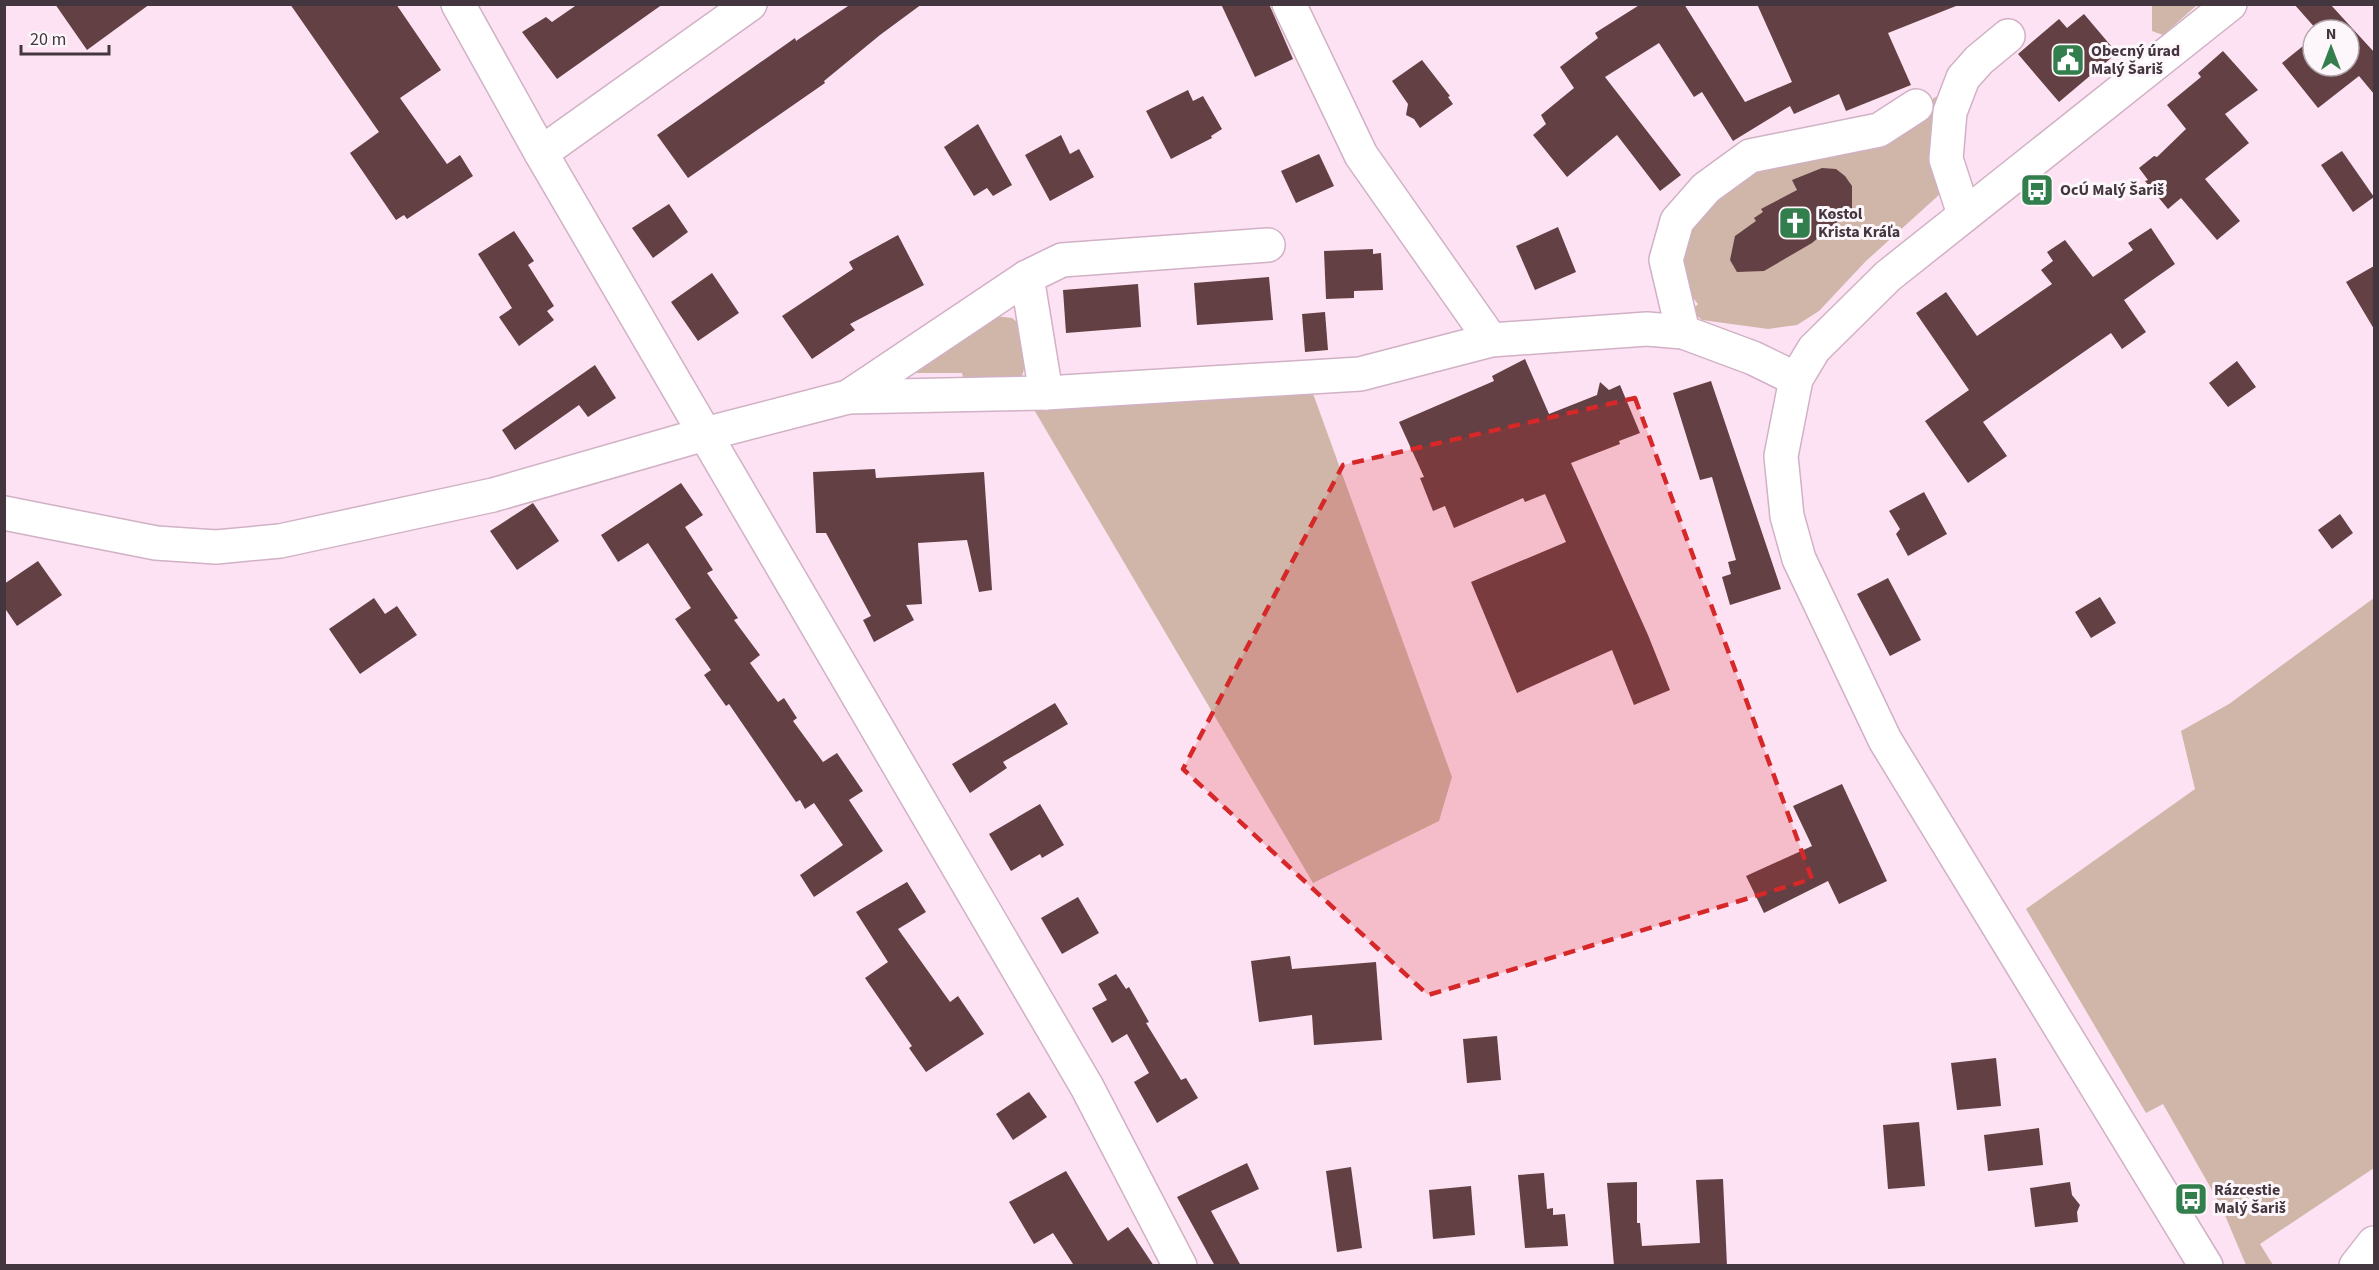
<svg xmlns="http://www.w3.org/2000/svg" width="2379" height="1270" font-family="'Source Sans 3',sans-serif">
<rect width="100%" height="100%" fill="#fde2f3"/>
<!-- green -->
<g fill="#cfb6a9">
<path d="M 2152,5 L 2152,4 L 2197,5 L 2163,35 L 2152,31 Z"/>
<path d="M 1949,90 L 1940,194 L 1866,261 L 1819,311 L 1797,325 L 1768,329 L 1702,320 L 1691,311 L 1698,304 L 1684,287 L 1679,256 L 1692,224 L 1728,188 L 1767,165 L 1883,143 L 1934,98 Z"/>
<path d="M 987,315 L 1012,318 L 1022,326 C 1029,387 1026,387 966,390 L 962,373 L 910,373 Z"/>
<path d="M 1307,377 L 1452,777 L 1439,821 L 1313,883 L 1033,408 Z"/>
<path d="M 2374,598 L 2374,1168 L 2260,1244 L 2273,1265 L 2246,1265 L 2221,1206 L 2163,1104 L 2146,1113 L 2026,909 L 2195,789 L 2181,731 L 2229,704 Z"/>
</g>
<!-- building -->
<g fill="#624043">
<path d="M 55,4 L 150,4 L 87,50 Z"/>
<path d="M 290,4 L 396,4 L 441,70 L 400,98 L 447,164 L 460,155 L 473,176 L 407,219 L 404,215 L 396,220 L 350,153 L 379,132 Z"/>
<path d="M 578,4 L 663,4 L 557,79 L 522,32 L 546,17 L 552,22 Z"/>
<path d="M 851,4 L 922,4 L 880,35 L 824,81 L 825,83 L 688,178 L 657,135 L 795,38 L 796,41 Z"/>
<path d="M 1221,4 L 1269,4 L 1293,59 L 1255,77 Z"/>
<path d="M 1641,4 L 1684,4 L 1745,102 L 1792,82 L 1757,4 L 1956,6 L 1888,33 L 1911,85 L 1846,111 L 1839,94 L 1794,114 L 1790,106 L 1733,141 L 1702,92 L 1694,97 L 1659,43 L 1605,77 L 1681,175 L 1660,191 L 1617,135 L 1567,177 L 1533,135 L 1546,124 L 1541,115 L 1574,88 L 1560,67 L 1598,38 L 1595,33 Z"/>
<path d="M 2294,4 L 2330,4 L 2374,52 L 2374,94 L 2359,76 L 2318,108 L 2282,63 L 2313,38 L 2313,66 L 2349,66 L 2349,30 L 2317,30 Z"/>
<path d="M 2084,14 L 2117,53 L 2059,102 L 2018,54 L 2059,19 L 2067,28 Z"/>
<path d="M 2223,51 L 2258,90 L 2225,114 L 2249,143 L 2205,179 L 2240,221 L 2217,240 L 2181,198 L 2168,209 L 2145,181 L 2148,180 L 2139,168 L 2154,156 L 2157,157 L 2186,129 L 2167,105 L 2201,77 L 2198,73 Z"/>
<path d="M 1422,60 L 1450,96 L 1448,97 L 1453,104 L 1420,128 L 1414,119 L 1406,115 L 1408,104 L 1392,81 Z"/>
<path d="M 1188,90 L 1193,101 L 1203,96 L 1222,129 L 1211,136 L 1212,138 L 1171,159 L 1146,111 Z"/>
<path d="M 978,124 L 1012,185 L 993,196 L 987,188 L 974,196 L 944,147 Z"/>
<path d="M 1061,135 L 1070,154 L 1079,149 L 1094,177 L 1050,201 L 1025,155 Z"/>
<path d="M 2342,151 L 2374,197 L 2353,212 L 2321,165 Z"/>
<path d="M 1319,154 L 1334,186 L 1296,203 L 1281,171 Z"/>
<path d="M 1822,168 L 1836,169 L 1845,176 L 1852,186 L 1852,210 L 1812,243 L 1764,271 L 1737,272 L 1730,260 L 1735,236 L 1756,221 L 1754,218 L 1763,212 L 1761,209 L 1797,190 L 1792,180 Z"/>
<path d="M 669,204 L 688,232 L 653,258 L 632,228 Z"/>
<path d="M 1558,227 L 1576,272 L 1535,290 L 1516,246 Z"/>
<path d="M 2151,228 L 2175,264 L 2124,300 L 2146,332 L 2122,349 L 2111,333 L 1983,422 L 2007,456 L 1968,483 L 1925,421 L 1969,390 L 1916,313 L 1946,292 L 1977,336 L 2052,284 L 2041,270 L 2053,261 L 2047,252 L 2065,240 L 2093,277 L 2133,250 L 2128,243 Z"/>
<path d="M 514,231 L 534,261 L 528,265 L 554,306 L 547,311 L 554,320 L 519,346 L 499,317 L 512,308 L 478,254 Z"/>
<path d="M 898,235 L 924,285 L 850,324 L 855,330 L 812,359 L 782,316 L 853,269 L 849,262 Z"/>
<path d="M 1373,249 L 1373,254 L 1381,253 L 1383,290 L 1354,291 L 1354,298 L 1326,299 L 1324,251 Z"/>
<path d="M 2374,266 L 2374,329 L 2346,282 Z"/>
<path d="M 712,273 L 739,313 L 698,341 L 671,302 Z"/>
<path d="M 1269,277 L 1273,320 L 1197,325 L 1194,283 Z"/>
<path d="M 1138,284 L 1141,327 L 1066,333 L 1063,290 Z"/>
<path d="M 1325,312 L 1328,350 L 1305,352 L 1302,314 Z"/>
<path d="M 1525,359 L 1549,414 L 1597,395 L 1600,382 L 1609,390 L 1620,385 L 1640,433 L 1619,441 L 1620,444 L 1571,463 L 1648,635 L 1670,690 L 1634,705 L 1612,650 L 1517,693 L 1471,582 L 1566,542 L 1545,494 L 1525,502 L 1523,498 L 1454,528 L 1445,506 L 1433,511 L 1420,478 L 1424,477 L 1399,422 L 1494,381 L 1492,376 Z"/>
<path d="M 2237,361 L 2256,387 L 2228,407 L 2209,383 Z"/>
<path d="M 595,365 L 616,398 L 588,417 L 579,405 L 515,450 L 502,430 Z"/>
<path d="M 1711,381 L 1781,589 L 1730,605 L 1722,577 L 1731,574 L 1728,562 L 1736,560 L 1712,477 L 1700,480 L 1673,393 Z"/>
<path d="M 875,469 L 876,478 L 984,472 L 992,590 L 979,592 L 967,540 L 918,543 L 922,604 L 906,605 L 914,620 L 874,642 L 863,620 L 871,616 L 826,533 L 816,533 L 813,472 Z"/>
<path d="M 681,483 L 703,515 L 685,527 L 713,570 L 707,573 L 738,618 L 734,620 L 760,655 L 750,663 L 778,702 L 784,698 L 797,718 L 793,721 L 823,762 L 837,753 L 863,791 L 849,800 L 883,851 L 814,897 L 800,875 L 843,845 L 814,803 L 805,809 L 800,800 L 796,802 L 729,704 L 726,706 L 704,675 L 711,670 L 675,619 L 691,608 L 648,543 L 618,562 L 601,535 Z"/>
<path d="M 1924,492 L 1947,534 L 1908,556 L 1896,534 L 1900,529 L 1889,511 Z"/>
<path d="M 533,503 L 559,541 L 517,570 L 490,531 Z"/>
<path d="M 2340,514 L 2353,533 L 2332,549 L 2318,530 Z"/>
<path d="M 38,561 L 62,595 L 17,626 L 4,607 L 4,584 Z"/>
<path d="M 1888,578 L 1921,640 L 1890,656 L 1857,594 Z"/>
<path d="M 2100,597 L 2116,623 L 2091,638 L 2075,612 Z"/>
<path d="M 374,598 L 385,614 L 397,606 L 417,635 L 360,674 L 329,629 Z"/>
<path d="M 1055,703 L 1068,724 L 1003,762 L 1007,768 L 970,793 L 952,764 Z"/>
<path d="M 1842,784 L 1887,881 L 1839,904 L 1828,881 L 1764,913 L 1746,876 L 1812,846 L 1793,806 Z"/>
<path d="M 1040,804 L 1064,845 L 1042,858 L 1040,854 L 1011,871 L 989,834 Z"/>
<path d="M 907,882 L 926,912 L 898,929 L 950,1002 L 958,996 L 984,1034 L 926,1072 L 909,1048 L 912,1046 L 865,978 L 888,962 L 856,912 Z"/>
<path d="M 1078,897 L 1099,933 L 1062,954 L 1041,918 Z"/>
<path d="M 1290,956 L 1292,969 L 1376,962 L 1382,1040 L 1314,1045 L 1312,1015 L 1259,1022 L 1251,961 Z"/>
<path d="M 1116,974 L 1126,989 L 1129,987 L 1149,1022 L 1146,1023 L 1181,1080 L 1186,1078 L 1198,1098 L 1157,1123 L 1134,1082 L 1149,1073 L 1127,1034 L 1112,1043 L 1092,1008 L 1107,1000 L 1098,984 Z"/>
<path d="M 1497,1036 L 1501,1080 L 1467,1083 L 1463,1039 Z"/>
<path d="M 1996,1058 L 2001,1106 L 1957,1110 L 1951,1063 Z"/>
<path d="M 1029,1092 L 1047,1117 L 1013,1140 L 996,1114 Z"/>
<path d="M 1919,1122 L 1925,1186 L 1888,1189 L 1883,1125 Z"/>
<path d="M 2039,1128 L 2043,1165 L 1988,1171 L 1984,1135 Z"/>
<path d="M 1247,1163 L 1259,1189 L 1211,1211 L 1241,1266 L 1215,1266 L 1177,1197 Z"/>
<path d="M 1351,1167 L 1362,1248 L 1337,1252 L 1326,1171 Z"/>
<path d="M 1066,1171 L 1108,1241 L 1128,1227 L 1154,1266 L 1071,1266 L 1073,1264 L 1053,1233 L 1034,1244 L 1009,1202 Z"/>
<path d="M 1544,1173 L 1547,1209 L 1553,1208 L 1553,1215 L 1565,1214 L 1568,1246 L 1525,1248 L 1518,1175 Z"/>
<path d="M 1723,1179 L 1727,1266 L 1614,1266 L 1607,1183 L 1637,1182 L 1637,1223 L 1640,1223 L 1642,1246 L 1700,1243 L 1696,1180 Z"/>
<path d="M 2070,1182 L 2072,1195 L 2080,1205 L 2077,1212 L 2078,1222 L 2035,1227 L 2030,1188 Z"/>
<path d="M 1471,1186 L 1475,1235 L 1433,1239 L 1429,1190 Z"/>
</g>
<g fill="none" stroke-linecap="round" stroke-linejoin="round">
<defs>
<g id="minor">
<path d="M 1289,4 L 1361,155 L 1491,340"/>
<path d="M 541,153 L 750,4"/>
<path d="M 1964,214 L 1946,159 L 1950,112 L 1963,78 L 1979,60 L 2008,36"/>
<path d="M 1027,277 L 1046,393"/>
<path d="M 1683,332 L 1666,260 L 1677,221 L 1706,188 L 1750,156 L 1879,130 L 1916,106"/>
<path d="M 848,397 L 1027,277 L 1062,260 L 1268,245"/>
<path d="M 4,513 L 156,543 L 216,547 L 280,541 L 493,495 L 705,434 L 541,153 L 458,4"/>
<path d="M 1180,1266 L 1087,1087 L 705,434 L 848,397 L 1046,393 L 1360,374 L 1491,340 L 1647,329 L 1683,332 L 1753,358 L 1796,379"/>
<path d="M 2206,1266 L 1885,740 L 1799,559 L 1787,516 L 1781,456 L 1796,379 L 1814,349 L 1888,276 L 2230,4"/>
<path d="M 2356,1266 L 2374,1243"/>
</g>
</defs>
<!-- minor casing -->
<use href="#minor" stroke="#d1b1c5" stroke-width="36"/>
<!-- minor -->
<use href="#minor" stroke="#fff" stroke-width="33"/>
</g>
<!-- marked area -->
<path fill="#d62828" fill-opacity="0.2" stroke="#d62828" stroke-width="4.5" stroke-dasharray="12 8" stroke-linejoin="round" d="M 1635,398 L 1812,879 L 1428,995 L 1183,769 L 1343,465 Z"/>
<!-- icons -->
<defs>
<symbol id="civic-square" viewBox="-11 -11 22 22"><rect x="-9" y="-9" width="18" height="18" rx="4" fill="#327e4c" stroke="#fdf6fa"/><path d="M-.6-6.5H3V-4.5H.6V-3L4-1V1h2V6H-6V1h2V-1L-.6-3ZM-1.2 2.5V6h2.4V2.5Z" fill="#fff"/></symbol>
<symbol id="bus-square" viewBox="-11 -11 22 22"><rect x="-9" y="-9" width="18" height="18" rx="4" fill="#327e4c" stroke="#fdf6fa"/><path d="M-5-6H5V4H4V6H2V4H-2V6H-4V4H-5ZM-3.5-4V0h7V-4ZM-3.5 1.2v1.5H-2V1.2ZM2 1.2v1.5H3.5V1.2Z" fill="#fff"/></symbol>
<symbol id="church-square" viewBox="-11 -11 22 22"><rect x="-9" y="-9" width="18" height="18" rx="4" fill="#327e4c" stroke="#fdf6fa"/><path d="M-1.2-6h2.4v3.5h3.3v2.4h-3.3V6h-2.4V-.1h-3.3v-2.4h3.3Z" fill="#fff"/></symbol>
</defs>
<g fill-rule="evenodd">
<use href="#civic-square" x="2049" y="41" width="38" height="38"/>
<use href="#bus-square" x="2018" y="171" width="38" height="38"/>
<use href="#church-square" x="1776" y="204" width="38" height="38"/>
<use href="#bus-square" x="2172" y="1180" width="38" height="38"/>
</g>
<g text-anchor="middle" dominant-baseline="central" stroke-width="6" stroke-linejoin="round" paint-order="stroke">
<!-- poi labels -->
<g font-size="16" font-weight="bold" fill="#44363f" stroke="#fdf6fa" text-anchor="start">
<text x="2091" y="51">Obecný úrad<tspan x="2091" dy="18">Malý Šariš</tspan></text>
<text x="2060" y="190">OcÚ Malý Šariš</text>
<text x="1818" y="214">Kostol<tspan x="1818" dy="18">Krista Kráľa</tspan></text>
<text x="2214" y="1190">Rázcestie<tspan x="2214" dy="18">Malý Šariš</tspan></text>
</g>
</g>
<!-- border -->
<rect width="2379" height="1270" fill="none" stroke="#44363f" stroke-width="12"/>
<!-- north arrow -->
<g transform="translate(2331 48)"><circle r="28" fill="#fdf6fa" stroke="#b3a9af" stroke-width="1.5"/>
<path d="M0-4.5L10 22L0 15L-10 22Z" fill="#327e4c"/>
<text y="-9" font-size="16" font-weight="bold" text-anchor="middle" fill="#44363f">N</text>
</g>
<!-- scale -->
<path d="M21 45v9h88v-9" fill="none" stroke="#44363f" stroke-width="3"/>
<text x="30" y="45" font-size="18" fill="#44363f" stroke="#fdf6fa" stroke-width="4.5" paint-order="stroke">20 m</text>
</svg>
